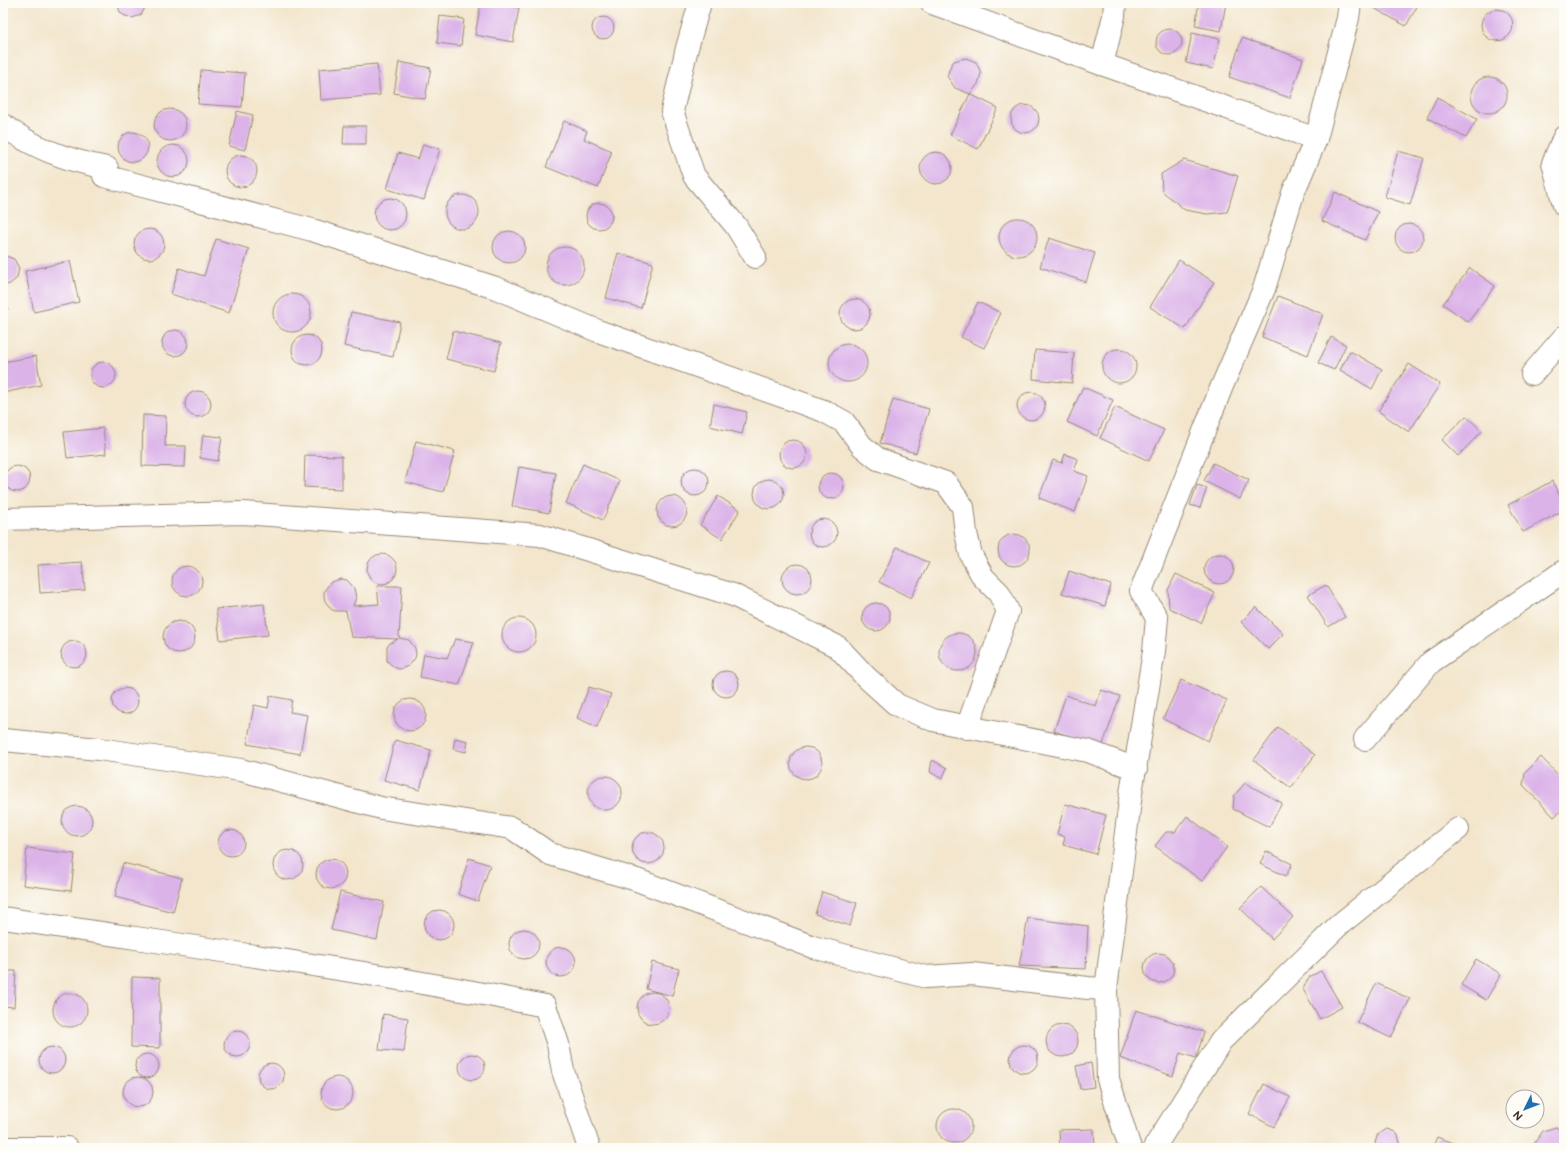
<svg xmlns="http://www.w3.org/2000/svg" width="1567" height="1151" font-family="'Balsamiq Sans',sans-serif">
<rect width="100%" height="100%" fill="#fdfcf7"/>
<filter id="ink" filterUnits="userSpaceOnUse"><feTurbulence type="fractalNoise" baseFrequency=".025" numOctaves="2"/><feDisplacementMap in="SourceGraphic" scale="8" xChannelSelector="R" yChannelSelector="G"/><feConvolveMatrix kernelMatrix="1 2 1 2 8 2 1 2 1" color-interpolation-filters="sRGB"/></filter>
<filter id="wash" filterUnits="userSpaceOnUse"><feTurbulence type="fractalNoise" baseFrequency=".012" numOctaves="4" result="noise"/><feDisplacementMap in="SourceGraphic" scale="16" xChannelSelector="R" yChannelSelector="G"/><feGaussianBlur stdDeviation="0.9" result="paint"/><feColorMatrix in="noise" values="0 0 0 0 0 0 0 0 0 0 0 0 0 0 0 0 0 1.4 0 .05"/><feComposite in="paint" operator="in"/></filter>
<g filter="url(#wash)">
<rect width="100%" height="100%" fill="#f3e6cd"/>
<g id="blocks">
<!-- building -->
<g fill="#dbb3e9">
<path d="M 117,3 L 146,3 L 146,6 L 141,15 L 132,18 L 123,15 L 120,12 Z"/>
<path d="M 481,3 L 494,3 L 519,8 L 513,42 L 475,35 Z"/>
<path d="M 670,3 L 692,3 L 682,7 Z"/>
<path d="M 1199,3 L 1226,3 L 1221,31 L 1195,26 Z"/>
<path d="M 1377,3 L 1419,3 L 1406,26 L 1374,8 Z"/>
<circle cx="1497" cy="25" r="16"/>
<path d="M 440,16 L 464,19 L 461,46 L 437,43 Z"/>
<circle cx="603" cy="28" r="11"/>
<circle cx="1169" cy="42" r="13"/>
<path d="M 1192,33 L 1220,39 L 1213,69 L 1186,63 Z"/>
<path d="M 1242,38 L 1303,59 L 1290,98 L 1229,77 Z"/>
<path d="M 966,58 L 976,62 L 981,73 L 978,84 L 970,94 L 955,88 L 947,76 L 951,65 L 954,61 Z"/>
<path d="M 399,62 L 431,68 L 425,99 L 394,93 Z"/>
<path d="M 377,64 L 380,95 L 321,100 L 319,69 Z"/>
<path d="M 201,70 L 245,73 L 242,107 L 198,104 Z"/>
<circle cx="1489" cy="95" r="18"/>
<path d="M 970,94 L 998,108 L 978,149 L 950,135 Z"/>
<path d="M 1437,97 L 1477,119 L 1466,138 L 1427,118 Z"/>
<circle cx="1025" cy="119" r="14"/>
<circle cx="170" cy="125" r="16"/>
<path d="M 237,111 L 253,115 L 245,150 L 229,146 Z"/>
<path d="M 564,121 L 587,131 L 584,139 L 612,151 L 598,188 L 546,167 Z"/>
<path d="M 344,126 L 366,126 L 366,144 L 343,144 Z"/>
<circle cx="133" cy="147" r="15"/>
<path d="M 423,144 L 440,149 L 424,200 L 387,189 L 398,153 L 418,159 Z"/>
<circle cx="173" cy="161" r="16"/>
<path d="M 1398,151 L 1424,158 L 1410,205 L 1385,197 Z"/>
<circle cx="936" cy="168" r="16"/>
<circle cx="241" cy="171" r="16"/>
<path d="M 1184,160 L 1238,176 L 1227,212 L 1207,214 L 1185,210 L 1162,191 L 1161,174 Z"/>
<path d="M 1335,192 L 1378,212 L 1365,240 L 1322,221 Z"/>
<circle cx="462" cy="212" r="17"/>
<circle cx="390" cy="214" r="16"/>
<circle cx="599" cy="216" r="13"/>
<circle cx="1018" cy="237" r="19"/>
<circle cx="1409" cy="238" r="14"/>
<circle cx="149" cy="244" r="15"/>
<circle cx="509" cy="247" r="16"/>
<path d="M 1049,238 L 1095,253 L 1086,282 L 1040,267 Z"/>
<path d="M 216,239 L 249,249 L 229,313 L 171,294 L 179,268 L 204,276 Z"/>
<circle cx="565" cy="266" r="19"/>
<path d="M 618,253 L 653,263 L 641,308 L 606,298 Z"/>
<path d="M 3,255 L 14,259 L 19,268 L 17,278 L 10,284 L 6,285 L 3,285 Z"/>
<path d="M 1179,260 L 1214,282 L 1185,329 L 1150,307 Z"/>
<path d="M 70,261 L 79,302 L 34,312 L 25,271 Z"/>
<path d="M 1470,268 L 1495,286 L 1468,322 L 1443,304 Z"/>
<path d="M 3,292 L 8,309 L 3,310 Z"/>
<circle cx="292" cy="313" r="19"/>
<path d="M 1278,296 L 1323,314 L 1308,355 L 1262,337 Z"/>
<circle cx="855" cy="314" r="15"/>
<path d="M 978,302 L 1001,313 L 984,348 L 961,337 Z"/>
<path d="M 351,312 L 400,322 L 393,357 L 344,346 Z"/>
<circle cx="175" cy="343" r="13"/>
<path d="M 453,331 L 501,343 L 494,371 L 446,359 Z"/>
<circle cx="307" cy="350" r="15"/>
<path d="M 1331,337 L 1346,345 L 1334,370 L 1318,363 Z"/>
<circle cx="848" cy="363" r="19"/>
<circle cx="1119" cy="366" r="17"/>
<path d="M 1035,350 L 1074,353 L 1072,383 L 1033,379 Z"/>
<path d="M 1350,351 L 1382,369 L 1372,389 L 1340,370 Z"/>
<path d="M 36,356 L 41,385 L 3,393 L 3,362 Z"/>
<circle cx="103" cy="375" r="13"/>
<path d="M 1409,364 L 1440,384 L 1409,432 L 1378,411 Z"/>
<path d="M 1083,387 L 1113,400 L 1097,436 L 1067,422 Z"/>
<circle cx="198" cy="404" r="13"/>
<circle cx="1031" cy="406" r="14"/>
<path d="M 893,399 L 929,409 L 916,453 L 880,443 Z"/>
<path d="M 714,404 L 747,412 L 742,434 L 710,426 Z"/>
<path d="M 1115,407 L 1164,430 L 1149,461 L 1100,438 Z"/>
<path d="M 143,415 L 166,416 L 165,446 L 186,446 L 185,467 L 142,466 Z"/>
<path d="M 1466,416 L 1482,431 L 1458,456 L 1442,440 Z"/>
<path d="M 103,428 L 106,454 L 67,458 L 64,432 Z"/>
<path d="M 203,435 L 222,437 L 218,461 L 200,458 Z"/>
<circle cx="793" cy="454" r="14"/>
<path d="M 416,441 L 455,451 L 443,492 L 405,482 Z"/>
<path d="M 1065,454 L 1078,459 L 1074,471 L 1088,476 L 1075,512 L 1039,498 L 1053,460 L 1062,463 Z"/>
<path d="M 305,455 L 342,456 L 342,489 L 304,487 Z"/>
<path d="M 1213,463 L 1249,480 L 1240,499 L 1204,481 Z"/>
<path d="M 583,464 L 620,481 L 603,520 L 566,503 Z"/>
<circle cx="17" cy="479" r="13"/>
<path d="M 519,467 L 556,473 L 549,513 L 512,506 Z"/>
<circle cx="695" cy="482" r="14"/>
<circle cx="831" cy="486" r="13"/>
<circle cx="769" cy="494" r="15"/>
<path d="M 1552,481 L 1564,504 L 1564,510 L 1523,532 L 1508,505 Z"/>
<path d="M 1197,485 L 1207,488 L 1200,508 L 1190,505 Z"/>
<circle cx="672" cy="511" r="15"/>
<path d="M 718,496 L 740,510 L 722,539 L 700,525 Z"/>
<circle cx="823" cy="533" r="14"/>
<circle cx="1014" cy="550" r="16"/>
<path d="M 897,547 L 929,563 L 911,598 L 879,582 Z"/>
<circle cx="382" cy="569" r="15"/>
<circle cx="1219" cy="569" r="15"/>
<path d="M 82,562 L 85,590 L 40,593 L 38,565 Z"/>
<circle cx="797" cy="579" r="15"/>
<circle cx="187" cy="581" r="15"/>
<path d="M 1069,571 L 1111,585 L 1105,606 L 1062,593 Z"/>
<path d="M 1176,574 L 1215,593 L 1201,623 L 1169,608 L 1168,590 Z"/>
<path d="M 341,579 L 347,580 L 354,588 L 356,598 L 353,606 L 379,604 L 377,586 L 402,586 L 399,638 L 409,640 L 415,648 L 416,654 L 415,658 L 409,666 L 399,669 L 394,667 L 387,661 L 387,647 L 390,643 L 398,639 L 351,637 L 346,611 L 336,611 L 332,610 L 325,601 L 324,596 L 324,591 L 331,582 Z"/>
<path d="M 1326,585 L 1345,617 L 1328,627 L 1308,595 Z"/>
<circle cx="876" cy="617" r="14"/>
<path d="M 264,604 L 268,635 L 220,640 L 216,609 Z"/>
<path d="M 1256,607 L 1283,634 L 1268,649 L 1241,622 Z"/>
<circle cx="519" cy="635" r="17"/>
<circle cx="179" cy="637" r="16"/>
<circle cx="958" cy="652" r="19"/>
<path d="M 455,639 L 474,642 L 459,685 L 420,677 L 424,654 L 447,658 Z"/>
<circle cx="74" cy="654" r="13"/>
<circle cx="726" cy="684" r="13"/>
<path d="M 1181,680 L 1227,700 L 1208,741 L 1163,719 Z"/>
<path d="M 589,687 L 611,694 L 597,727 L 577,718 Z"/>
<circle cx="125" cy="701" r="13"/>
<path d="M 1101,690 L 1120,696 L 1102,747 L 1054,731 L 1066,695 L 1096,706 Z"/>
<path d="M 270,696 L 292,700 L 290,712 L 307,715 L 300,754 L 247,744 L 254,705 L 268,708 Z"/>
<circle cx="410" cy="715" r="16"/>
<path d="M 1278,727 L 1315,755 L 1291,788 L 1254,760 Z"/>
<path d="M 455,738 L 468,741 L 466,752 L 453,749 Z"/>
<path d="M 395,740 L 431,750 L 420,790 L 384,780 Z"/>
<circle cx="806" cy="763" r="16"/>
<path d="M 1541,757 L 1564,781 L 1564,808 L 1554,817 L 1523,785 L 1525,773 Z"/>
<path d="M 932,760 L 947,768 L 942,779 L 930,772 Z"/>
<circle cx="605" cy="793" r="17"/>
<path d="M 1245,783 L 1282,803 L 1269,827 L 1233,809 L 1234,796 Z"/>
<path d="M 1065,804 L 1106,815 L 1096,854 L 1063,845 L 1065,837 L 1057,834 Z"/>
<circle cx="77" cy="821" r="15"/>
<path d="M 1187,816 L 1227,847 L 1202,881 L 1155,846 L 1166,832 L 1175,832 Z"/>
<circle cx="231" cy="843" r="13"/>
<circle cx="648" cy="848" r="16"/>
<path d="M 27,848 L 75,854 L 71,891 L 23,885 Z"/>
<circle cx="288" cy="865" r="15"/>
<path d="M 1266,851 L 1292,864 L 1286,876 L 1260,864 Z"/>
<path d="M 469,858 L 490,865 L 478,901 L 458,894 Z"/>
<circle cx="331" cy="874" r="15"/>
<path d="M 123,863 L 182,878 L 173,912 L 115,897 Z"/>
<path d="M 1261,887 L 1293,917 L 1272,939 L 1240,908 Z"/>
<path d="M 340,892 L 384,902 L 377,940 L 331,930 Z"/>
<path d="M 822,892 L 857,903 L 850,926 L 815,914 Z"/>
<circle cx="439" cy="925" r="15"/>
<path d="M 1028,918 L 1088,926 L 1086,969 L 1019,966 Z"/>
<circle cx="524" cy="944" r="15"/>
<circle cx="561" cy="962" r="15"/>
<circle cx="1159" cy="968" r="15"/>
<path d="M 1476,959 L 1501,974 L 1486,1000 L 1461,985 Z"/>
<path d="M 652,962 L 679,969 L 672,996 L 646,989 Z"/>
<path d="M 3,971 L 16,971 L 14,1007 L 3,1006 Z"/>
<path d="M 1321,971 L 1342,1007 L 1320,1019 L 1303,989 L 1309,977 Z"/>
<path d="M 132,977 L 160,978 L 160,1048 L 131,1047 Z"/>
<path d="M 1376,983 L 1410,999 L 1391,1038 L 1357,1022 Z"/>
<circle cx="653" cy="1008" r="16"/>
<circle cx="70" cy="1010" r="17"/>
<path d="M 1136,1010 L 1204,1032 L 1196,1058 L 1180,1053 L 1173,1076 L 1120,1058 Z"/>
<path d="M 383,1014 L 408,1018 L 404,1052 L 379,1050 Z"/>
<circle cx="1062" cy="1041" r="16"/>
<circle cx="237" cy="1044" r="13"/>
<circle cx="1024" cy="1059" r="14"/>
<circle cx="52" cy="1060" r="13"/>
<circle cx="472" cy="1067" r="13"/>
<circle cx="147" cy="1066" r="12"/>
<circle cx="271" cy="1076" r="13"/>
<path d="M 1091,1063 L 1094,1087 L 1080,1089 L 1076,1066 Z"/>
<circle cx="337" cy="1093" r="16"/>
<circle cx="138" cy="1092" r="15"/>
<path d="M 1264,1084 L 1290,1097 L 1274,1127 L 1249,1114 Z"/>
<circle cx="954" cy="1126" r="17"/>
<path d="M 1556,1127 L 1564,1133 L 1564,1148 L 1531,1148 L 1543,1131 Z"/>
<path d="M 1094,1129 L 1095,1148 L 1060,1148 L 1059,1130 Z"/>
<path d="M 1387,1129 L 1395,1132 L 1398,1135 L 1400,1143 L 1398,1148 L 1377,1148 L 1375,1143 L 1377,1135 Z"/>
<path d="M 1437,1137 L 1455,1144 L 1454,1148 L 1432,1148 Z"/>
</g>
</g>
</g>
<g filter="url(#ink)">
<use href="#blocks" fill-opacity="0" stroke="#978876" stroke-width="1"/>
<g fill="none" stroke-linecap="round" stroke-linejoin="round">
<defs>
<g id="minor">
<path d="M 700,3 L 687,48 L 672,111 L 694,176 L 736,226 L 755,257"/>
<path d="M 932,3 L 1067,52 L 1316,139"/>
<path d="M 1102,64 L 1114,16 L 1115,3"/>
<path d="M 3,125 C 34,149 69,161 107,168 L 104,176 L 312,230 L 496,288 L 598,331 L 824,411 L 844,422 L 862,446 L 878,459 L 946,483 L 963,507 L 966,533 L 971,555 L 983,577 L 999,593 L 1008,611 L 967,728"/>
<path d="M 1564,137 L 1553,163 L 1564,205"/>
<path d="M 1532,374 L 1564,337"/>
<path d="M 3,519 L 243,513 L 540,535 L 733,595 L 838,647 L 866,677 L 897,705 L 933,720 L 1088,751 L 1136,769"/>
<path d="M 1365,739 L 1431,662 L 1564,571"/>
<path d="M 3,740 L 99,749 L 241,770 L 381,808 L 512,828 L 550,854 L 637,880 L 813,947 L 926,977 L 972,974 L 1088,988 L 1106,989"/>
<path d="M 3,918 C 184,946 366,970 545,1006 L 558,1044 L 563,1071 L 589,1148"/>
<path d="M 3,1148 L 67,1148"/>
<path d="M 1130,1148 L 1108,1079 L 1106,989 L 1131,793 L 1154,651 L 1157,618 L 1141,591 L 1222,386 L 1264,289 L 1293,193 L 1316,139 L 1348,18 L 1350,3"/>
<path d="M 1154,1148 L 1221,1041 L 1339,925 L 1458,829"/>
</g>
</defs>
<!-- minor casing -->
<use href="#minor" stroke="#978876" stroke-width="24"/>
<!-- minor -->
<use href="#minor" stroke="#fff" stroke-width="22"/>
</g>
</g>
<!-- margin -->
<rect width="1567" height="1151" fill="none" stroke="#fdfcf7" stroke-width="16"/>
<!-- north arrow -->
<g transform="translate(1525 1109) rotate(227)"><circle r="19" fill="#fdfcf7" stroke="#afa8a0"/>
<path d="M0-3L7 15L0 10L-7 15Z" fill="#1f6fb2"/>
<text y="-6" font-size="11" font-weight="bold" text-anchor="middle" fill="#3b2a1e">N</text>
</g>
</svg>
